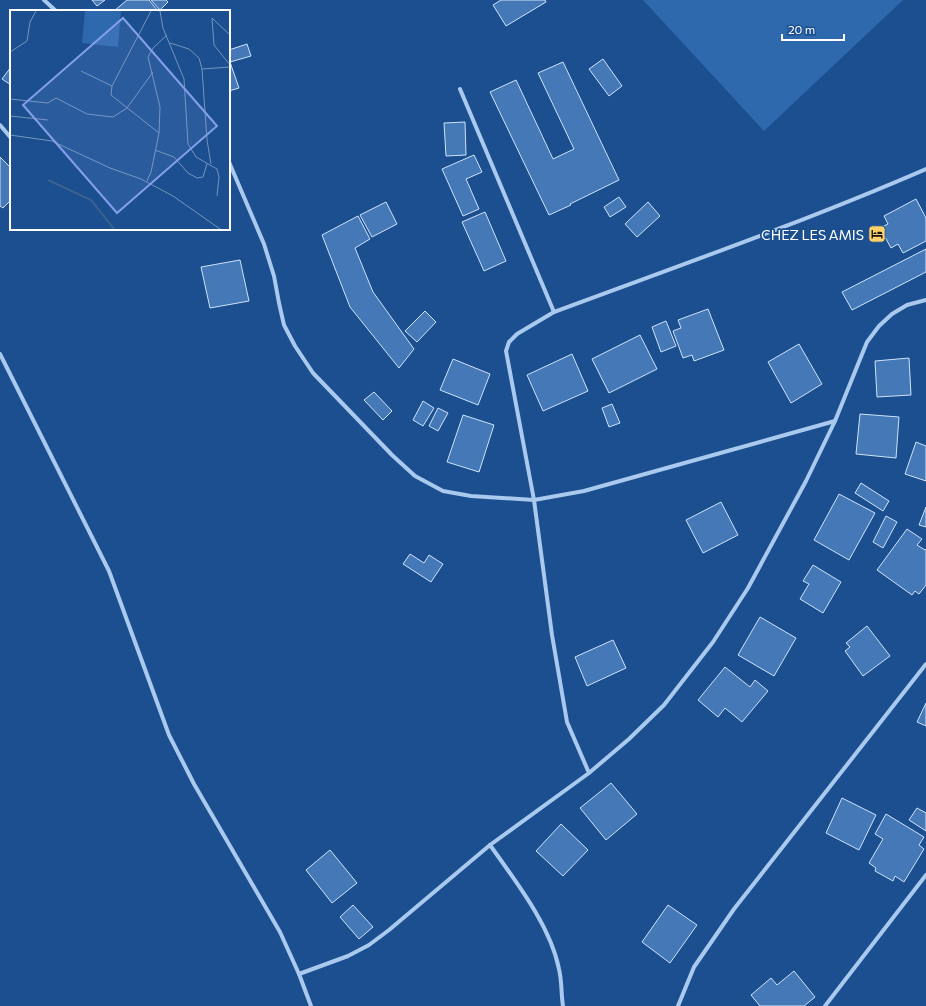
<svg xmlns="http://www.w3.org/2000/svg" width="926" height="1006" font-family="Commissioner,sans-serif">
<rect width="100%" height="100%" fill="#1b4f8f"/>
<!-- green -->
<path fill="#2e69ad" d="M 643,0 L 903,0 L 764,131 Z"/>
<!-- building -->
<g fill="#4478b7" stroke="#cfe3fa">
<path d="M 92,0 L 105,0 L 97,6 Z"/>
<path d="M 127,0 L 149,0 L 158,11 L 114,11 Z"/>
<path d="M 151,0 L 166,0 L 168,2 L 160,10 Z"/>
<path d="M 501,0 L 545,0 L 546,2 L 506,26 L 493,5 Z"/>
<path d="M 247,44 L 251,56 L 230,62 L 239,88 L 229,91 L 229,50 Z"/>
<path d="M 603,59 L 622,86 L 609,96 L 589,69 Z"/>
<path d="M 563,62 L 619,180 L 570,204 L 571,205 L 549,215 L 490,92 L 516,80 L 553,159 L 574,149 L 538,73 Z"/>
<path d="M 11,67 L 11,85 L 2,79 Z"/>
<path d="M 465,122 L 466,155 L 446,156 L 444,123 Z"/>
<path d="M 474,155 L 482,172 L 466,179 L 479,209 L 463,216 L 442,169 Z"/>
<path d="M 0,157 L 11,168 L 11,200 L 3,208 L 0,206 Z"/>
<path d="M 619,197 L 626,207 L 610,217 L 604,207 Z"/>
<path d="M 916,199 L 926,218 L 926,241 L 903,253 L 898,244 L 891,248 L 880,228 L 888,224 L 884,216 Z"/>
<path d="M 386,202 L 397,224 L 372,237 L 360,215 Z"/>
<path d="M 648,202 L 660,216 L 637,237 L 625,224 Z"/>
<path d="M 485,212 L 506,261 L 484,271 L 462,222 Z"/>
<path d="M 358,216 L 370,239 L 355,248 L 373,292 L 414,349 L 399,368 L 350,307 L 322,235 Z"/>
<path d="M 926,249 L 926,272 L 852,310 L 842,292 Z"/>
<path d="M 240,260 L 249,301 L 210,308 L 201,267 Z"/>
<path d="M 708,309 L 724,350 L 694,361 L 692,355 L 683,358 L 673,331 L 681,328 L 678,320 Z"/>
<path d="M 425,311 L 436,322 L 417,342 L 405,331 Z"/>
<path d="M 666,321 L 676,346 L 661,352 L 652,327 Z"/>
<path d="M 640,335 L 657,369 L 609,393 L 592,359 Z"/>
<path d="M 799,344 L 822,384 L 791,403 L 768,362 Z"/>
<path d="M 572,354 L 588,391 L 543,411 L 527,375 Z"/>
<path d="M 909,358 L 911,395 L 877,397 L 875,361 Z"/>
<path d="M 453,359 L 490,374 L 478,405 L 440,390 Z"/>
<path d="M 374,392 L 392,411 L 383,420 L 364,400 Z"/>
<path d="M 423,401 L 434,408 L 423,426 L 413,420 Z"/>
<path d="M 612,404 L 620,423 L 609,427 L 602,408 Z"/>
<path d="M 438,408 L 448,413 L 438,431 L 429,426 Z"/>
<path d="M 860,414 L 899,417 L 896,458 L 856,454 Z"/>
<path d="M 463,415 L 494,425 L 479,472 L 447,462 Z"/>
<path d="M 916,442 L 926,446 L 926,481 L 905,474 Z"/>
<path d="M 861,483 L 889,501 L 883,511 L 855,493 Z"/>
<path d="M 839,494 L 875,513 L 849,560 L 814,540 Z"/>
<path d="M 721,502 L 738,535 L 703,553 L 686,520 Z"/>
<path d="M 926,507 L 926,527 L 919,525 Z"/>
<path d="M 886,516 L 897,522 L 883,548 L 873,542 Z"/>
<path d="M 907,529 L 922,539 L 917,545 L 925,550 L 926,549 L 926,585 L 919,594 L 915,591 L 912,595 L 877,570 Z"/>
<path d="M 410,554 L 424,563 L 429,555 L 443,564 L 431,582 L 403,564 Z"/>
<path d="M 813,565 L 841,582 L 823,613 L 800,599 L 809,584 L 803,581 Z"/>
<path d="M 760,617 L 796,638 L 774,676 L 738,655 Z"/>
<path d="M 867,626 L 890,656 L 863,676 L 845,651 L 850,647 L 846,643 Z"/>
<path d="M 613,640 L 626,668 L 587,686 L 575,657 Z"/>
<path d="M 725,667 L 750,687 L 755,680 L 768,691 L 742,722 L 725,708 L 718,717 L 698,700 Z"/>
<path d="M 926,703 L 926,726 L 917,722 Z"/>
<path d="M 611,783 L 637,814 L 606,840 L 580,808 Z"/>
<path d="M 842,798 L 876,815 L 859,850 L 826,833 Z"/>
<path d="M 917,808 L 926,813 L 926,831 L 909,820 Z"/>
<path d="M 886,814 L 924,837 L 919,845 L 924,849 L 904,882 L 895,876 L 893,881 L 875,871 L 876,868 L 869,863 L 883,839 L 875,834 Z"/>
<path d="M 561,824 L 588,850 L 563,876 L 536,851 Z"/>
<path d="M 330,850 L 357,883 L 332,903 L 306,870 Z"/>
<path d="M 353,905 L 373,927 L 359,939 L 340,917 Z"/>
<path d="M 668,905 L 697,925 L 670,963 L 642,942 Z"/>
<path d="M 794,971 L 815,997 L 804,1006 L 760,1006 L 751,995 L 771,978 L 777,985 Z"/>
</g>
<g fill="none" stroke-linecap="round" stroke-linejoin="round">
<!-- minor -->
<g stroke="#a9c9ee" stroke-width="4">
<path d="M 44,0 L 56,11"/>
<path d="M 460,89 L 554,312 C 678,266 804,222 926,169"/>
<path d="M 0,125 L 11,138"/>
<path d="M 229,162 L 264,244 L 274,276 L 279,303 L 284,325 L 295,346 L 313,373 L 392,455 L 415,476 L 443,491 L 471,496 L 534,500 L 584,491 L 835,421"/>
<path d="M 0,354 L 109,571 L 169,735 L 194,784 L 280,932 L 299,974 L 311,1006"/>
<path d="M 589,773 L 629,739 L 664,705 L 713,642 L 748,588 L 806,481 L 835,421 L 867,342 L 879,326 L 892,314 L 907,305 L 926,300"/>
<path d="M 490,845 C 516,882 550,925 559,969 C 562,981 561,994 563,1006"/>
<path d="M 299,974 L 348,956 L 369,945 L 389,930 L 490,845 L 589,773 L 567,722 L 552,635 L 534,500 L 506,351 L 509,342 L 517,334 L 554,312"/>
<path d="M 678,1006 L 694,967 L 734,909 L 926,664"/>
<path d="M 825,1006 L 926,875"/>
</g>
</g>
<!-- icons -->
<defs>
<symbol id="hotel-square" viewBox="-11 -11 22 22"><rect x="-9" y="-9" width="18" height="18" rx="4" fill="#ffd166" stroke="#1b4f8f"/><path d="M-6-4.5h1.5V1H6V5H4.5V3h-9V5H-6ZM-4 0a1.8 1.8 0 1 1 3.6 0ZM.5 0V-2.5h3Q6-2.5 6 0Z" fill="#111"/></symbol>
</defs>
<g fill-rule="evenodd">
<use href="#hotel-square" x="867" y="224" width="20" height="20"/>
</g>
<g text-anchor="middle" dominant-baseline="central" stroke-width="3.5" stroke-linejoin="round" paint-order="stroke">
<!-- poi labels -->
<g font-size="14" fill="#fff" stroke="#1b4f8f" text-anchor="end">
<text x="864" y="234">CHEZ LES AMIS</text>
</g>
</g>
<!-- overview -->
<g transform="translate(10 10)">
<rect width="220" height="220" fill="#1b4f8f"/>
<path d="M 75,1 L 111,1 L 108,37 L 72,33 Z" fill="#2e69ad"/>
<path fill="none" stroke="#3c6290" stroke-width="2" d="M 38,170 L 81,190 L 104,219"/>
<path fill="none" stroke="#7695bc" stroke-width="1" d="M 150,1 L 153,18 L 174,69 L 178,134 L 186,147 L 207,159 L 209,167 L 207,186M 220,25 L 202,8 L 204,35 L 220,55M 160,33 L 179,39 L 189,48 L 192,59M 0,42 L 17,31 L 20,12 L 26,1M 71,61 L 102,76 L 141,1M 102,76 L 101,85 L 149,123 L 141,162 L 137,171M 0,89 L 38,93 L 46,88 L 77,104 L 103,107 L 117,98 L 143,62M 0,106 L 38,110M 149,123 L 150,97 L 138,47 L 143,38 L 157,25M 0,125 L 42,131 L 100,158 L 131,169 L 163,186 L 210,219M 145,140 L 164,147 L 178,163 L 187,168 L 193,167 L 197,154M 201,154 L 197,130 L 192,59 L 220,57"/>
<path fill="#839eea" fill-opacity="0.15" stroke="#839eea" stroke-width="2" d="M 113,8 L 207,116 L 107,203 L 13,95 Z"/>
<rect width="220" height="220" fill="none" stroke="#fff" stroke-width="2"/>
</g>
<!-- scale -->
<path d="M782 34v6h62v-6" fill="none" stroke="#ffffff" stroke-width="2"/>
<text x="788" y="34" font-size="12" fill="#ffffff" stroke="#1b4f8f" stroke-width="3" paint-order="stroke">20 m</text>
</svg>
